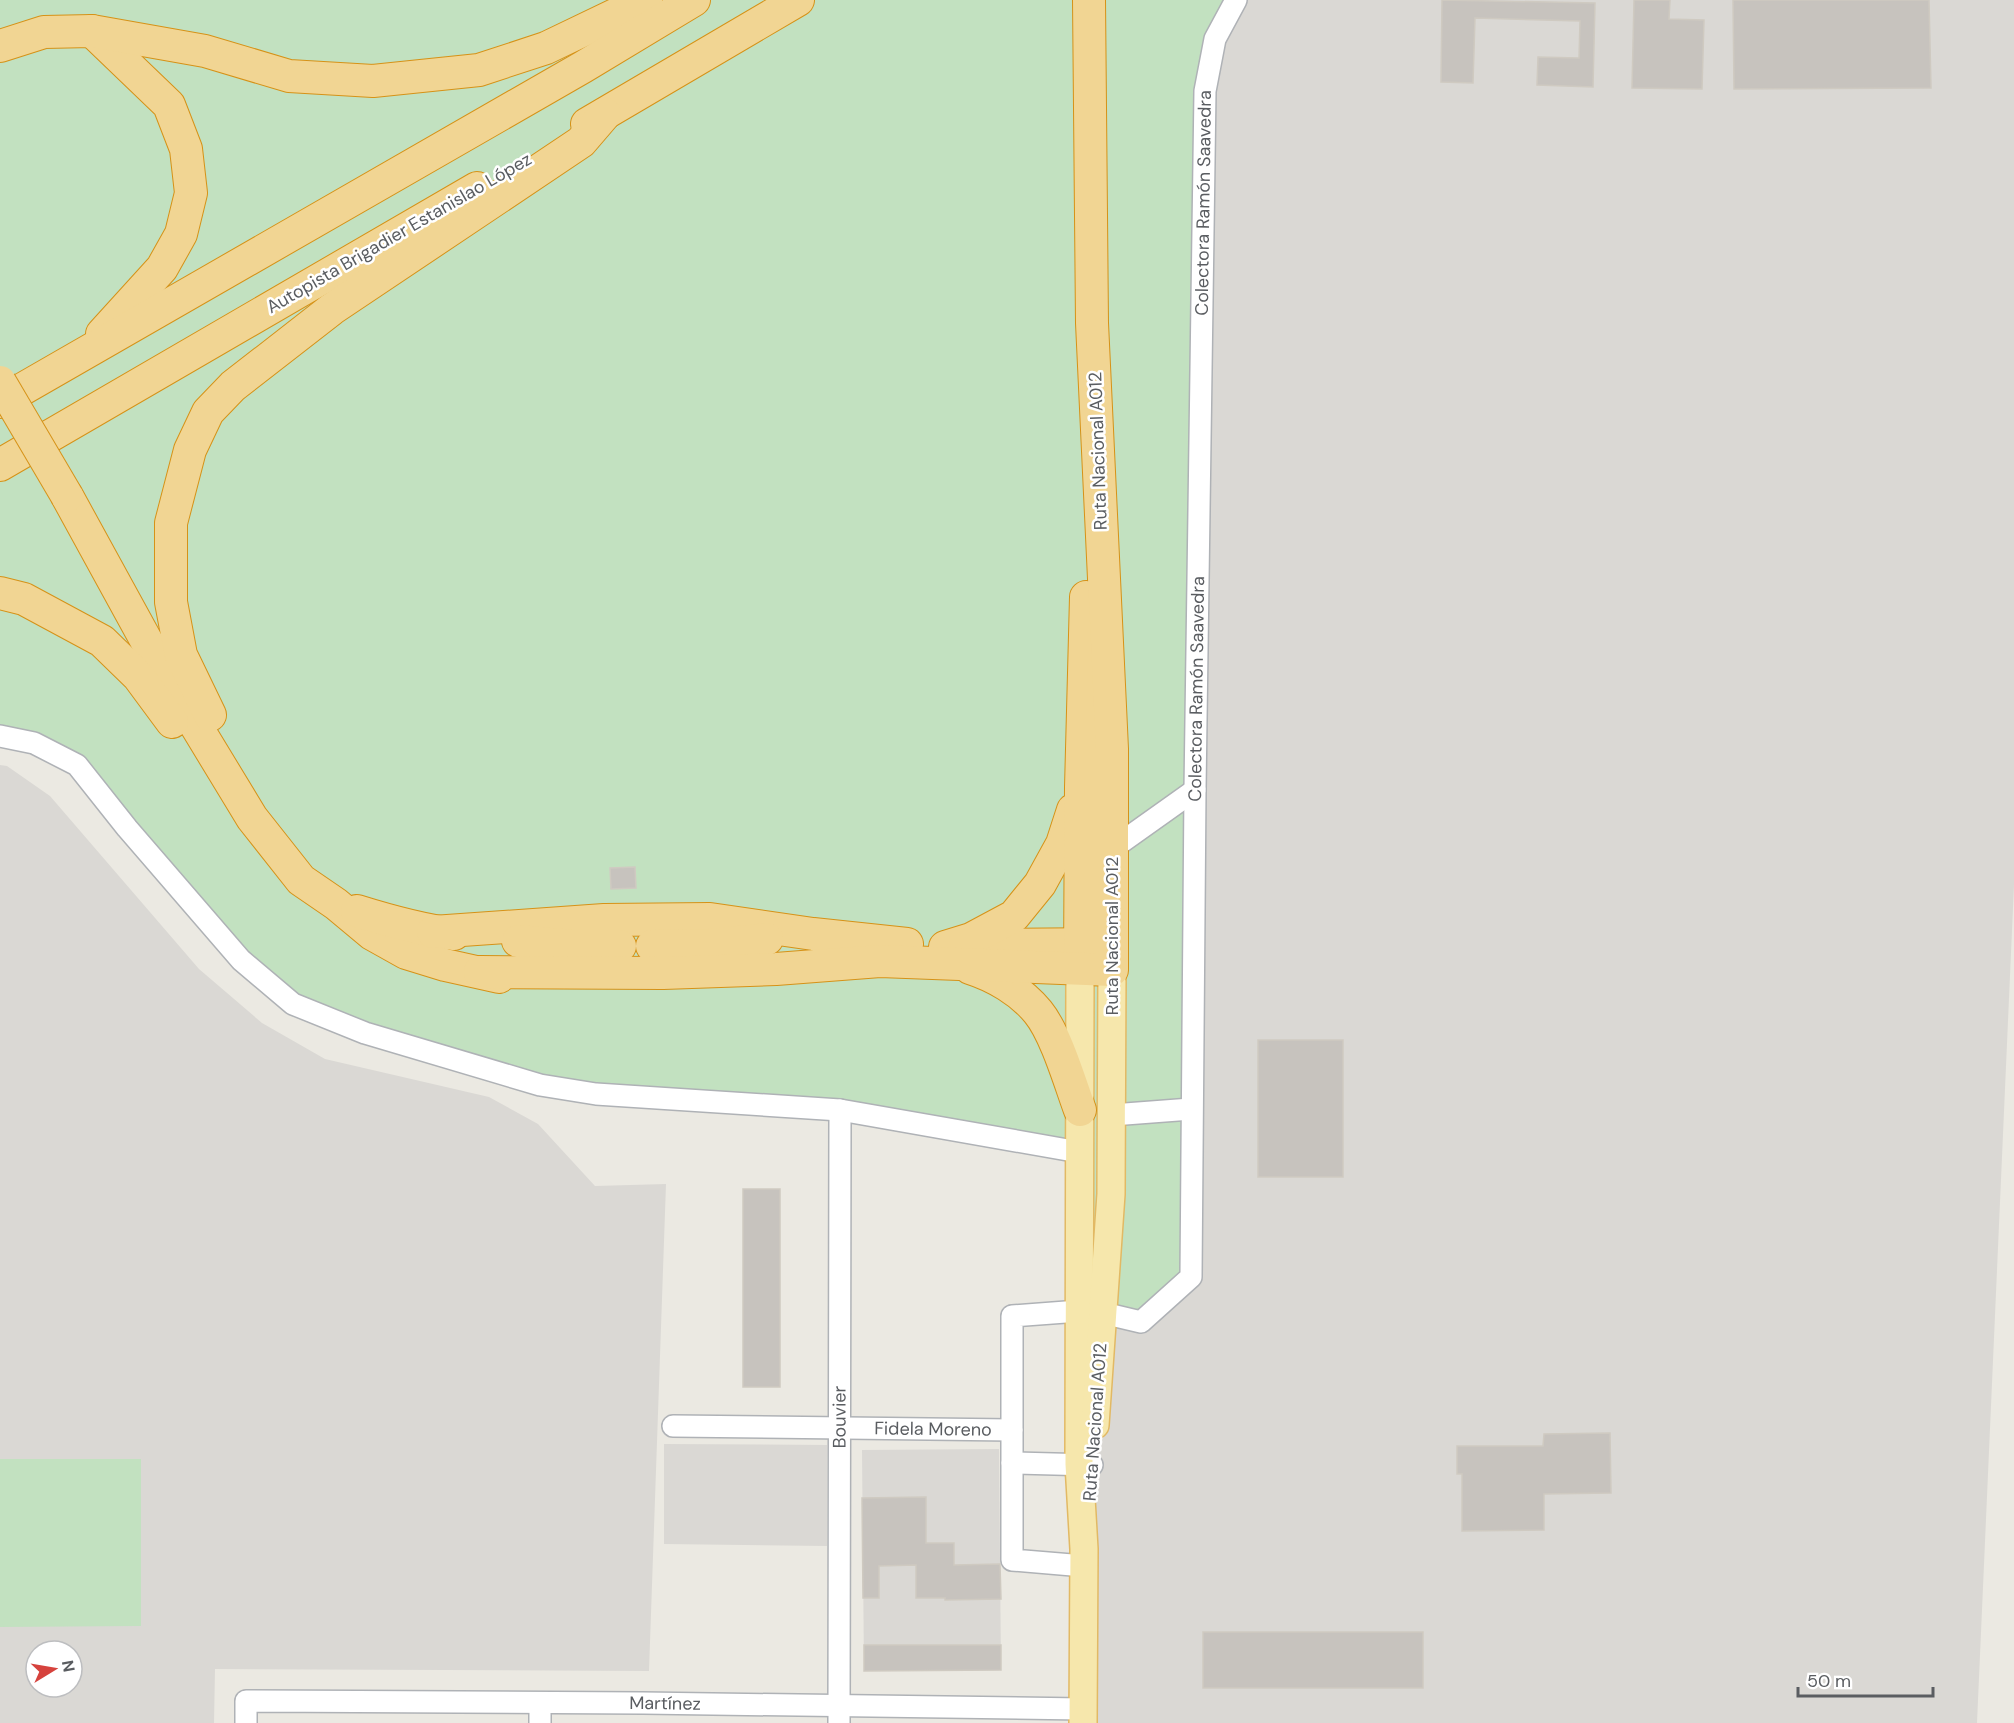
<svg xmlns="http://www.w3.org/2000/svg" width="2014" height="1723" font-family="'DM Sans',sans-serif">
<rect width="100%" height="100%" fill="#ebe9e2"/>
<!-- industrial -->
<g fill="#dad8d4" fill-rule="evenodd">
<path d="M 1236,0 L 2014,0 L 2014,885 L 1977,1723 L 1083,1723 L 1079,1464 L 1205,91 Z"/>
<path d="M 0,765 L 7,766 L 50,796 L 199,969 L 262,1023 L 325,1059 L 489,1097 L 538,1124 L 595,1186 L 666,1184 L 649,1671 L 215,1669 L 214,1723 L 0,1723 ZM 36,1651 L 72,1651 L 72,1687 L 36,1687 Z"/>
<path d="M 664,1444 L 827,1445 L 827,1546 L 664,1544 Z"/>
<path d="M 999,1449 L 1001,1670 L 864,1671 L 862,1450 Z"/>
</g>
<!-- green -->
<g fill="#c2e1c0">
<path d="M 0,0 L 1236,0 L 1215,39 L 1191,1277 L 1141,1322 L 1079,1311 L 1079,1152 L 840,1110 L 596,1094 L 293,1004 L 77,765 L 0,736 Z"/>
<path d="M 0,1459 L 141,1459 L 141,1626 L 0,1627 Z"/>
</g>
<!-- building -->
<g fill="#c7c3be" stroke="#cfcac1" stroke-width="1.5">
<path d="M 1442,0 L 1595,3 L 1593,87 L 1537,85 L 1538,57 L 1579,58 L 1580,21 L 1475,18 L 1473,83 L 1441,82 Z"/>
<path d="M 1634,0 L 1670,0 L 1669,19 L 1704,20 L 1702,89 L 1632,88 Z"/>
<path d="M 1733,0 L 1929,0 L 1931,88 L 1734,89 Z"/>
<path d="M 635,867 L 636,888 L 611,889 L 610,868 Z"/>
<rect x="1258" y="1040" width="85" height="137"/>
<rect x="743" y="1189" width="37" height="198"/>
<path d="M 1610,1433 L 1611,1493 L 1544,1494 L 1544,1530 L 1462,1531 L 1462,1474 L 1457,1474 L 1457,1446 L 1543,1446 L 1544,1434 Z"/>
<path d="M 926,1497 L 926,1543 L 954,1543 L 954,1565 L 1000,1564 L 1001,1599 L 945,1600 L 945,1598 L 916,1598 L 916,1565 L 879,1566 L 879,1598 L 863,1598 L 862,1498 Z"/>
<rect x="1203" y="1632" width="220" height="56"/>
<path d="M 864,1645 L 1001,1645 L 1001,1670 L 864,1671 Z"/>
</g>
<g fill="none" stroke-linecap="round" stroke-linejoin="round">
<defs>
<g id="minor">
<path d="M 0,736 L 34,743 L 77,765 L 127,828 L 241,960 L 293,1004 L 365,1033 L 540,1085 L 596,1094 L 840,1110 L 1079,1152"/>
<path d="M 1112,849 L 1195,790"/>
<path d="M 1112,1115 L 1191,1109"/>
<path id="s1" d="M 673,1426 L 1012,1430"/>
<path d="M 1012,1463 L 1092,1465"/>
<path id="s2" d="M 1084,1566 L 1012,1560 L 1012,1316 L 1079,1311 L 1103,1313 L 1141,1322 L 1191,1277 L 1195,790 L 1205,91 L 1215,39 L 1236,0"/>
<path id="s3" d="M 246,1723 L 246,1701 L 643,1703 L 1083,1709"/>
<path d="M 540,1723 L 540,1704"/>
<path id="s4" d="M 839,1723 L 840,1110"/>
</g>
<g id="major">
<path d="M 1080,969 L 1079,1464 L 1084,1549 L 1083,1723"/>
<path d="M 1095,1425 L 1111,1194 L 1112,970"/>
</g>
<g id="highway">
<path d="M 92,31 L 169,105 L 186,149 L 191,193 L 181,234 L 162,268 L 102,334"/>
<path d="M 0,46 L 44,32 L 92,31 L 205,51 L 289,76 L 373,81 L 479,70 L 546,48 L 646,0"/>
<path d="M 587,124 L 798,0"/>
<path d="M 0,402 L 583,67 L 694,0"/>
<path d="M 0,465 L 477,188"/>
<path d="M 67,496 L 164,673 L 252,818 L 301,880 L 336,904 L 372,934 L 406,953 L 445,965 L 499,977"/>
<path d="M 0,593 L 24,599 L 102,641 L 138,676 L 172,722"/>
<path d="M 210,715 L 181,655 L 171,602 L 171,523 L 190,450 L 208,412 L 233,386 L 332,309 L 581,142 L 605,114"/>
<path d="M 357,911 C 389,921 421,930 454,934"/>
<path d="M 433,932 L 604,920 L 710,919 L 813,934 L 907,944"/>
<path d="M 518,941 L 573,946 L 620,946"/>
<path d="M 993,945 L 1112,944"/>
<path d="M 652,946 L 710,945 L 767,939"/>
<path d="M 945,947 L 971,939 L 1014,916 L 1040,884 L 1062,844 L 1073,810"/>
<path d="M 1080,964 L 1081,787 L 1086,597"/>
<path d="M 970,968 C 995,976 1021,991 1038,1012 C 1056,1034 1070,1083 1080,1110"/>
<path d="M 480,972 L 663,973 L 776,969 L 880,961 L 1112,970 L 1112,749 L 1092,323 L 1089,0"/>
</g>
</defs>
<!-- minor casing -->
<use href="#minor" stroke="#afb2b6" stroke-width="24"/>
<!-- major casing -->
<use href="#major" stroke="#e2b964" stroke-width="30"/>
<!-- highway casing -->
<use href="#highway" stroke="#d69217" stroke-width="34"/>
<!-- minor -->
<use href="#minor" stroke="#fff" stroke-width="21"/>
<!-- major -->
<use href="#major" stroke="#f6e7ac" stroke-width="27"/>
<!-- highway -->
<use href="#highway" stroke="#f1d593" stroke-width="32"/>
<defs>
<path id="highway-bridge" d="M 0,382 L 67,496"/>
</defs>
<!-- highway-bridge casing -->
<use href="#highway-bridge" stroke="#d69217" stroke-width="34" stroke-linecap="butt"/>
<!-- highway-bridge -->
<use href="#highway-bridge" stroke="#f1d593" stroke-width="32"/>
</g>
<g text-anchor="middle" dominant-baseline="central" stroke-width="5" stroke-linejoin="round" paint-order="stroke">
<!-- street labels -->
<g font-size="18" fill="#5a5d61" stroke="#fff">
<text stroke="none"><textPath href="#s2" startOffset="1588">Colectora Ramón Saavedra</textPath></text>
<text transform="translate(399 233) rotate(-30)">Autopista Brigadier Estanislao López</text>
<text transform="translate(1098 451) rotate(-92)">Ruta Nacional A012</text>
<text stroke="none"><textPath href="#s2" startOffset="1102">Colectora Ramón Saavedra</textPath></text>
<text transform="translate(1112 936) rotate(-90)">Ruta Nacional A012</text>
<text stroke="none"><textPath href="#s4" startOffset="306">Bouvier</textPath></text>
<text transform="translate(1095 1422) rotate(-86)">Ruta Nacional A012</text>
<text stroke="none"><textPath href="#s1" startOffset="260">Fidela Moreno</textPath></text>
<text stroke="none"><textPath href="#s3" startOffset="441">Martínez</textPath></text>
</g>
</g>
<!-- north arrow -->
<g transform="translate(54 1669) rotate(79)"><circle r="28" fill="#ffffff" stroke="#bdbec0" stroke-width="1.5"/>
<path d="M0-4.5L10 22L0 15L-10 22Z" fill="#d6423d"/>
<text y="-9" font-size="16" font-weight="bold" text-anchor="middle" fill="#5a5d61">N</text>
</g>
<!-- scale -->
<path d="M1798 1687v9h135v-9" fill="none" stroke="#5a5d61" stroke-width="3"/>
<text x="1807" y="1687" font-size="18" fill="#5a5d61" stroke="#ffffff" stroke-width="4.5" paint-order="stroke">50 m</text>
</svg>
